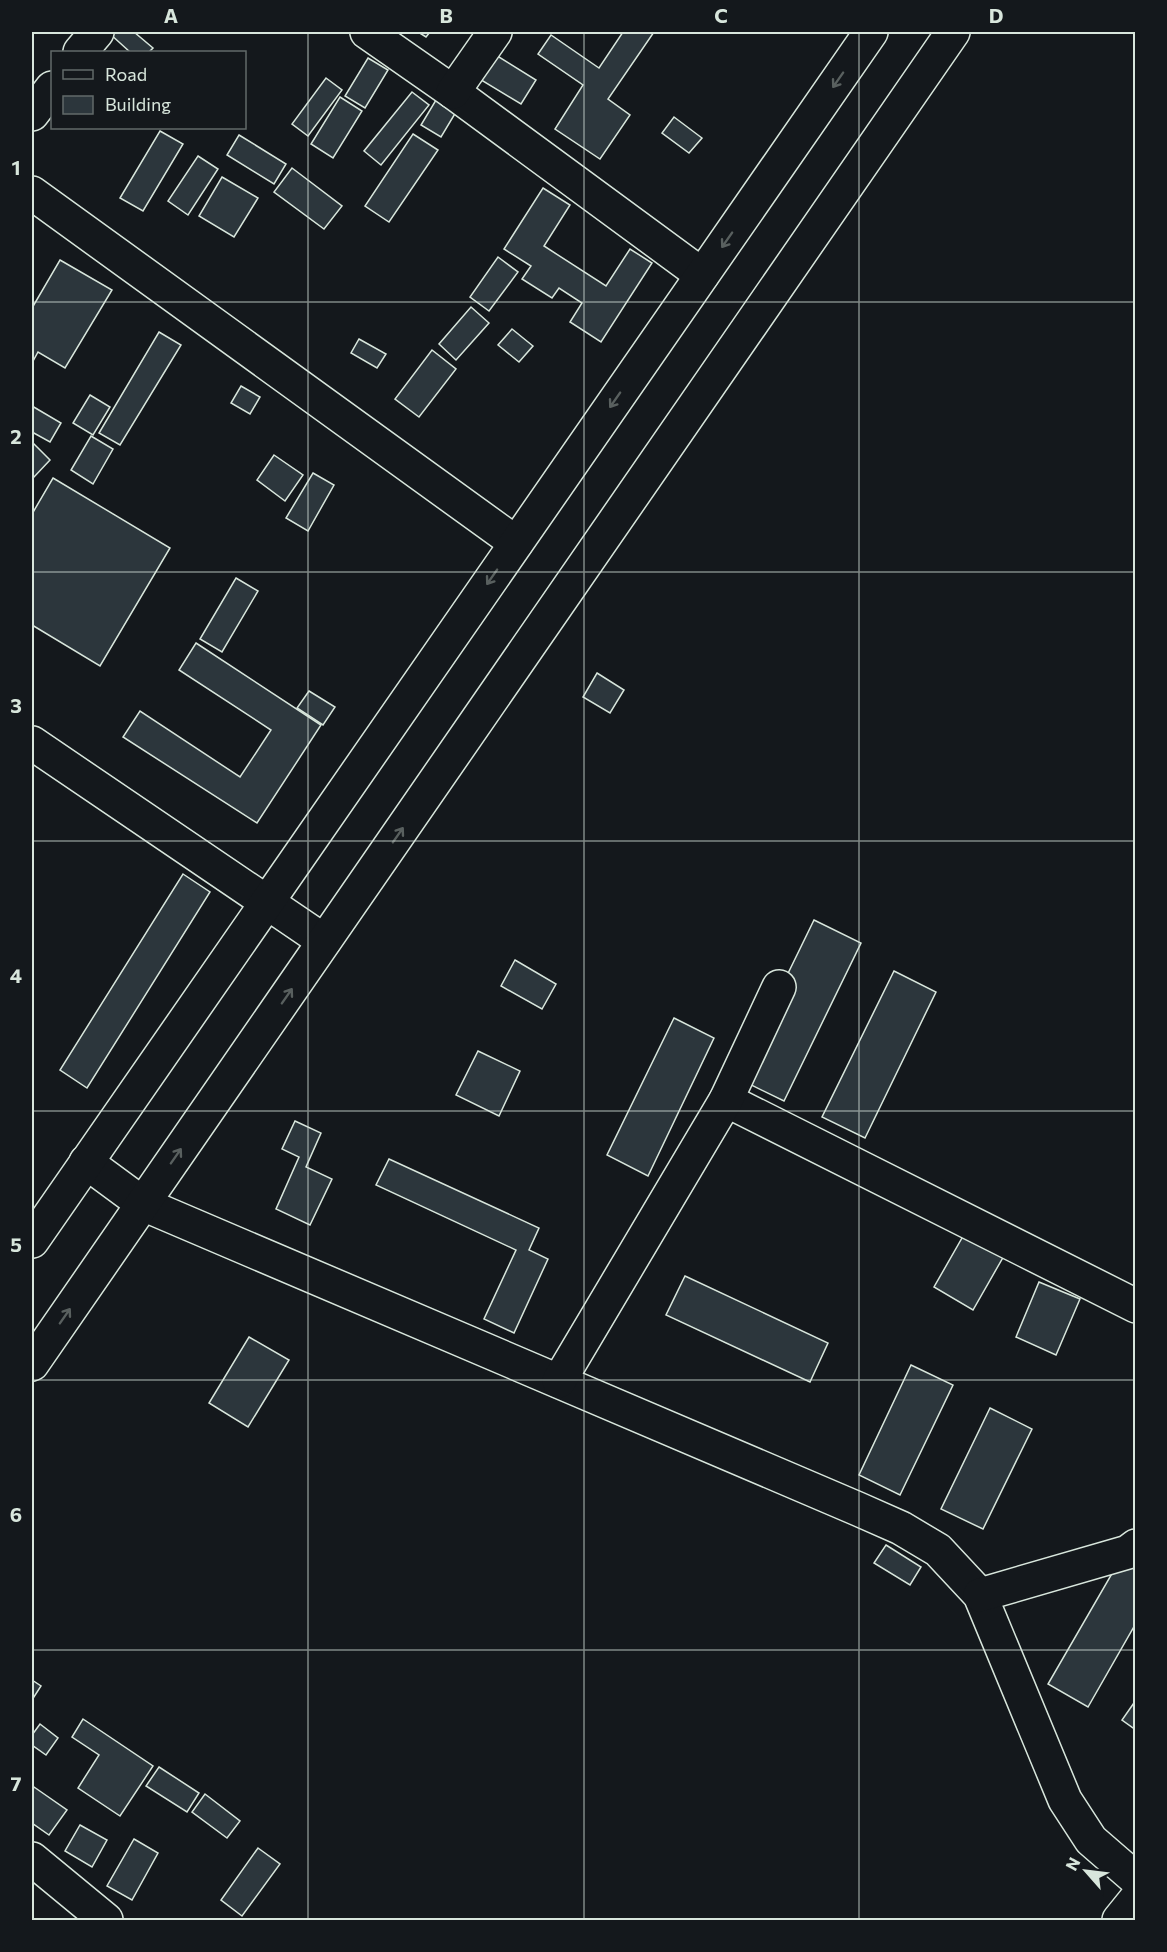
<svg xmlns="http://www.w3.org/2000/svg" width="1167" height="1952" font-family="Commissioner,sans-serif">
<rect width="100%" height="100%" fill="#14181c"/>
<!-- building -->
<g fill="#2c363c" stroke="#d8e6dc" stroke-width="1.5">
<path d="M 111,32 L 134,32 L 153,48 L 149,52 L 130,52 L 109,33 Z"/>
<path d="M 418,32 L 430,32 L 426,37 Z"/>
<path d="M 623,32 L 654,32 L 608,99 L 630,115 L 600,159 L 555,129 L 583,85 L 538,54 L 551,35 L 599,68 Z"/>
<path d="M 483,47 L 536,80 L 521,104 L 468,72 Z"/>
<path d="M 368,58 L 388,70 L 365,108 L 345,96 Z"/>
<path d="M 326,78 L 342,90 L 308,136 L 292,124 Z"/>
<path d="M 412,92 L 429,105 L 381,165 L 364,151 Z"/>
<path d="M 340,97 L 362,111 L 333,158 L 311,144 Z"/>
<path d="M 436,100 L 456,112 L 441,137 L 421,125 Z"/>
<path d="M 674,117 L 702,138 L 689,153 L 662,133 Z"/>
<path d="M 160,131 L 183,144 L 143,211 L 120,198 Z"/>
<path d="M 413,134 L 438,150 L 389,222 L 365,206 Z"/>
<path d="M 239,135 L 286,164 L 274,184 L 227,155 Z"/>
<path d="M 198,156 L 218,169 L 188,215 L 168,201 Z"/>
<path d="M 292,168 L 342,206 L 324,229 L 274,192 Z"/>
<path d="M 222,177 L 258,198 L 234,237 L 199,216 Z"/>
<path d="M 543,188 L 570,205 L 544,246 L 606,286 L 630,249 L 652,263 L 601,342 L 570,322 L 582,303 L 559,288 L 552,298 L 522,279 L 531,266 L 504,249 Z"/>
<path d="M 498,257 L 518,272 L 489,311 L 470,297 Z"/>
<path d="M 60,260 L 112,290 L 65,368 L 38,352 L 32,363 L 32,308 Z"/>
<path d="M 471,307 L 489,323 L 456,360 L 439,344 Z"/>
<path d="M 512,329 L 533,346 L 519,362 L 498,345 Z"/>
<path d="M 159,332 L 181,345 L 120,445 L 99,433 Z"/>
<path d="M 359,339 L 386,354 L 377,368 L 351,353 Z"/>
<path d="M 432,350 L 456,369 L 419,417 L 395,399 Z"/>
<path d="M 241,386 L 260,397 L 250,414 L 231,403 Z"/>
<path d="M 90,395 L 110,407 L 93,435 L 73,423 Z"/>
<path d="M 32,406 L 61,423 L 50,442 L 32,432 Z"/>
<path d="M 91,436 L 113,449 L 93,484 L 71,470 Z"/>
<path d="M 32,442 L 50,460 L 34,477 L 32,475 Z"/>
<path d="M 274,455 L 303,475 L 285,501 L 257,480 Z"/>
<path d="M 313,473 L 334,485 L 308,531 L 286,518 Z"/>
<path d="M 53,478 L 170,548 L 100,666 L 32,625 L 32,514 Z"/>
<path d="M 236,578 L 258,591 L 222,652 L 200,639 Z"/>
<path d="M 196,643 L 321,725 L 257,823 L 123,737 L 140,711 L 240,777 L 271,730 L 179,670 Z"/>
<path d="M 597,673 L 624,690 L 610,713 L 583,697 Z"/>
<path d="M 309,691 L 335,707 L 323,725 L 297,708 Z"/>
<path d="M 183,874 L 210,892 L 87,1088 L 60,1070 Z"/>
<path d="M 814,920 L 861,943 L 784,1101 L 737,1078 Z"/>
<path d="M 515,960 L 556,984 L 542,1009 L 501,986 Z"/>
<path d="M 894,971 L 936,992 L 865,1138 L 822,1117 Z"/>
<path d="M 674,1018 L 714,1038 L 648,1176 L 607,1155 Z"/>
<path d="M 478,1051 L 520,1071 L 499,1116 L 456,1095 Z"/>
<path d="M 295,1121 L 321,1133 L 306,1167 L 332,1179 L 310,1225 L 276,1209 L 299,1157 L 282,1149 Z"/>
<path d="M 389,1159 L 539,1228 L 529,1250 L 548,1259 L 514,1333 L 484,1319 L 516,1250 L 376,1185 Z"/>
<path d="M 970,1224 L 1009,1247 L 973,1310 L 934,1287 Z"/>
<path d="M 685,1276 L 828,1343 L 810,1382 L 666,1315 Z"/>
<path d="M 1039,1282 L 1080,1299 L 1056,1355 L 1016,1337 Z"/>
<path d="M 249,1337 L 289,1360 L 248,1427 L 209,1403 Z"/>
<path d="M 911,1365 L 953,1385 L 900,1495 L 859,1475 Z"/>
<path d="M 990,1408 L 1032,1429 L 983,1529 L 941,1509 Z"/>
<path d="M 1136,1532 L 1136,1623 L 1088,1707 L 1048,1684 Z"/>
<path d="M 886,1545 L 921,1567 L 910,1585 L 874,1563 Z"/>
<path d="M 32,1680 L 41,1686 L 32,1700 Z"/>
<path d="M 1136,1700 L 1136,1730 L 1122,1720 Z"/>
<path d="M 83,1719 L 153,1766 L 120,1816 L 78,1788 L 99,1755 L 72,1737 Z"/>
<path d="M 40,1724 L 58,1738 L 46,1755 L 32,1745 L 32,1735 Z"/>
<path d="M 159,1767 L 199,1793 L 187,1812 L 146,1786 Z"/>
<path d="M 34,1787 L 67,1810 L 49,1835 L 32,1823 L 32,1791 Z"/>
<path d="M 205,1794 L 240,1821 L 227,1838 L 192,1812 Z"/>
<path d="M 80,1825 L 107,1840 L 92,1867 L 65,1851 Z"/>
<path d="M 134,1839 L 158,1853 L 132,1900 L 107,1886 Z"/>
<path d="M 258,1848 L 280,1864 L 242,1916 L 221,1900 Z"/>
</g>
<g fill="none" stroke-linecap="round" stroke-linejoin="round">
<defs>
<g id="minor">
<path d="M 367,32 L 453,92 L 702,275"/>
<path d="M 80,52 L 97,32"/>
<path d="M 453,92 L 495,32"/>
<path d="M 32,114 L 52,88"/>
<path d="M 32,193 L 516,543"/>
<path d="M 32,743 L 324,941"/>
<path d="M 726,1100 L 1136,1306"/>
<path d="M 86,1162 L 143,1204 L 858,1509 L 901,1528 L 938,1550 L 980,1595 L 1065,1800 L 1091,1840 L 1136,1879"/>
<path d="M 32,1241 L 871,32"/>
<path d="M 32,1364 L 953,32"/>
<path d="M 559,1381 L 726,1100 L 779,987"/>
<path d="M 980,1595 L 1128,1552 L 1136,1546"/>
<path d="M 32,1859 L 106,1920"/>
<path d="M 1119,1920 L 1136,1899"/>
</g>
</defs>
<!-- minor casing -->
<use href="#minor" stroke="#d8e6dc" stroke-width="36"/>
<!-- minor -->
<use href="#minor" stroke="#14181c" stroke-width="33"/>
</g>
<!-- one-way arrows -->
<defs><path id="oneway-shaft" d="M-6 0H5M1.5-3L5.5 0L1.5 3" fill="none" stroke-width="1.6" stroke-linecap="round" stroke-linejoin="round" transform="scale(1.5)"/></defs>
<g stroke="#59605f">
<use href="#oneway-shaft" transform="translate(838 80) rotate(125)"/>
<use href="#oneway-shaft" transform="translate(727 240) rotate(125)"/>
<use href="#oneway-shaft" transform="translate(615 400) rotate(125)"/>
<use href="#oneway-shaft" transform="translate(492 577) rotate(125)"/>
<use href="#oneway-shaft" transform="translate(398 835) rotate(-55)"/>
<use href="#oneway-shaft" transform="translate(287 996) rotate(-55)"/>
<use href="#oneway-shaft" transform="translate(176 1156) rotate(-55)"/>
<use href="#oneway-shaft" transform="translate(65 1316) rotate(-55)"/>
</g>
<!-- grid -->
<path fill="none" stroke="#d8e6dc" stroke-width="1.5" stroke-opacity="0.55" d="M 308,32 L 308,1920M 584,32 L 584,1920M 859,32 L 859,1920M 32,302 L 1136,302M 32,572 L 1136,572M 32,841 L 1136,841M 32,1111 L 1136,1111M 32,1380 L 1136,1380M 32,1650 L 1136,1650"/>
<!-- border -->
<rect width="1167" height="1952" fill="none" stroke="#14181c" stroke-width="66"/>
<!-- legend -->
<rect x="51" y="51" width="195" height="78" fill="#14181c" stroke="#626a69" stroke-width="1.5"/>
<rect x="63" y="70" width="30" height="9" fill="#14181c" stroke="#626a69" stroke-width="1.5"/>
<text x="105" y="81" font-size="18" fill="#d8e6dc">Road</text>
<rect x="63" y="96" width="30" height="18" fill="#2c363c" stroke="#626a69" stroke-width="1.5"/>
<text x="105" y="111" font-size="18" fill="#d8e6dc">Building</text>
<!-- north arrow -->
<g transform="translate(1086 1871) rotate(298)" stroke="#14181c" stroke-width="4.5" paint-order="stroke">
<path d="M0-4.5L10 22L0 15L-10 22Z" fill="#d8e6dc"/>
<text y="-9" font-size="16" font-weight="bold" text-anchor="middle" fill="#d8e6dc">N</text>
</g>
<rect x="33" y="33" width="1101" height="1886" fill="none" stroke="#d8e6dc" stroke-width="2"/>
<g font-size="20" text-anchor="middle" font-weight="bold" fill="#d8e6dc">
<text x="171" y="23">A</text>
<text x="446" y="23">B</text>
<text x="721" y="23">C</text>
<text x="996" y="23">D</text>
<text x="16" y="175">1</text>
<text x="16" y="444">2</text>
<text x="16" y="713">3</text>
<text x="16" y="983">4</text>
<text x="16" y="1252">5</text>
<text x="16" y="1522">6</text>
<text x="16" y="1791">7</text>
</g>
</svg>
